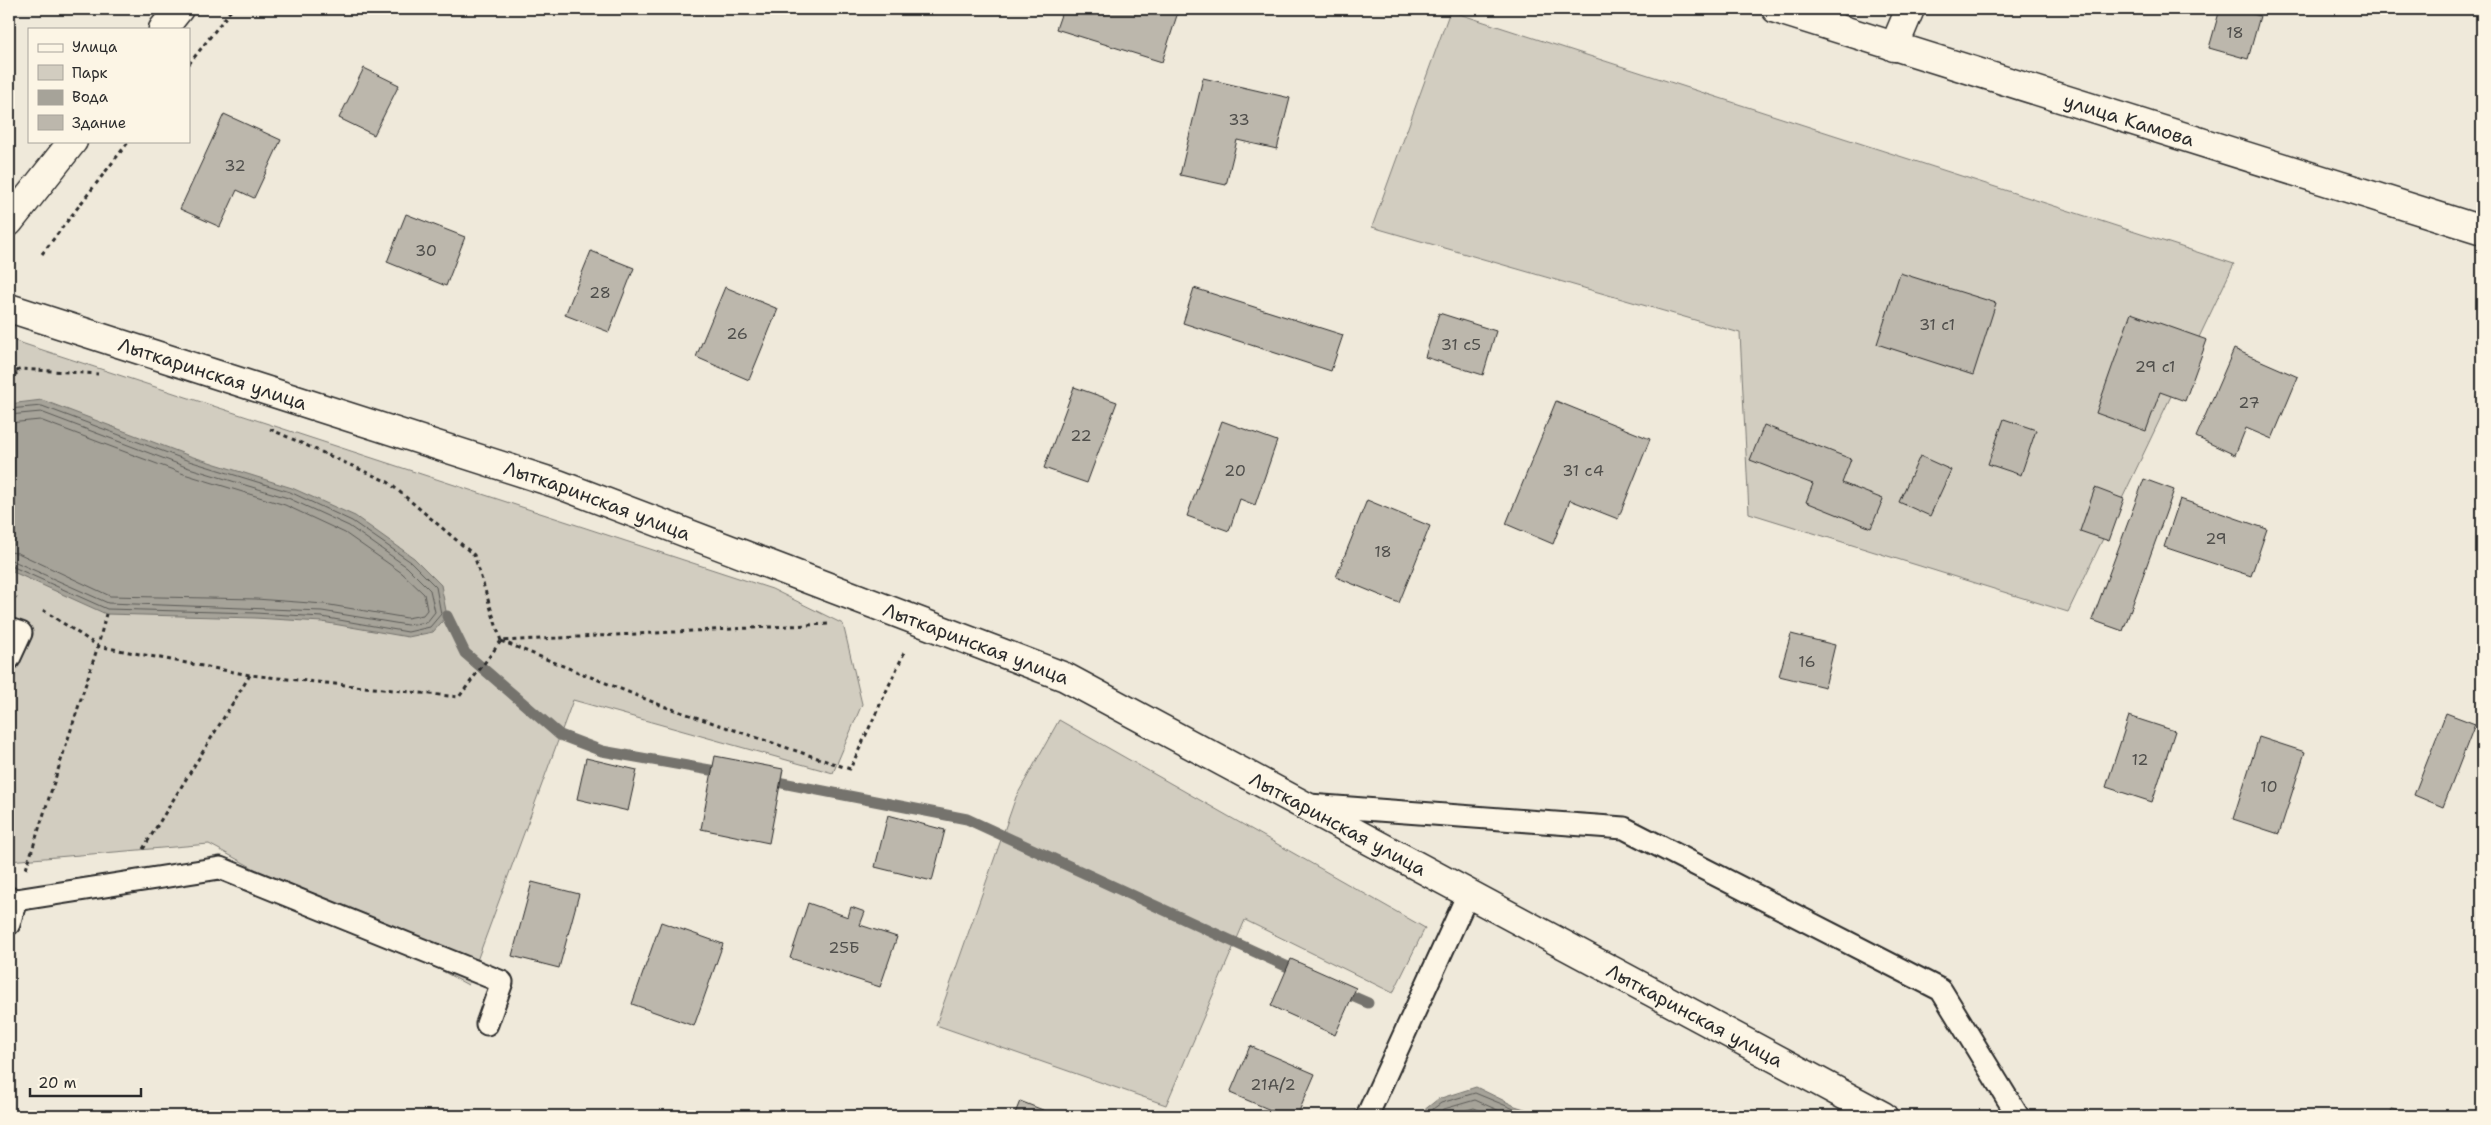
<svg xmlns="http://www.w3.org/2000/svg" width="2491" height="1125" font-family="'Shantell Sans',sans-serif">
<rect width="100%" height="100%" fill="#efe9da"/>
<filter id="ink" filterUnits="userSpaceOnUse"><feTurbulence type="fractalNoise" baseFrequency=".02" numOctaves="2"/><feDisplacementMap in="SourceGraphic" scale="10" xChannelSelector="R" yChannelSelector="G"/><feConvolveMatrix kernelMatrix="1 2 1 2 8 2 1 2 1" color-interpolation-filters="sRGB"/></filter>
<g filter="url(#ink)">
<!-- green -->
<g fill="#d2cdc0" stroke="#7e7c76">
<path d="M 1450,11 L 2234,264 L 2068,612 L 1749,513 L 1740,333 L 1372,227 Z"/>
<path d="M 9,339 L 772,589 L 843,624 L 862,704 L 833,773 L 573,700 L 468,985 L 209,844 L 9,861 Z"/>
<path d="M 1059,720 L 1425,928 L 1393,993 L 1245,920 L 1166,1105 L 936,1025 L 1016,797 Z"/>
</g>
<!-- water -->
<g fill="#a6a399" stroke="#75736d">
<path d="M 42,400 L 190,456 L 292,488 L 355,516 L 414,558 L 441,585 L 447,616 L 433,632 L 408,637 L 322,622 L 255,618 L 106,614 L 9,570 L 9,404 Z"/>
<path d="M 1476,1087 L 1515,1106 L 1547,1116 L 1424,1116 L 1423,1111 L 1438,1099 Z"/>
</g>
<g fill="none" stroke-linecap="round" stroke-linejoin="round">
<!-- shore -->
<g stroke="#5c5b57" stroke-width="1">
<path d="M 9,409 L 42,406 L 189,461 L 290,492 L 352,521 L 411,562 L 436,587 L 441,614 L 430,627 L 408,632 L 322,617 L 255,613 L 107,609 L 9,565"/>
<path d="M 9,415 L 41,412 L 186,467 L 288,498 L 349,526 L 407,567 L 430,590 L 435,612 L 427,622 L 407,625 L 322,611 L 108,603 L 9,559"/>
<path d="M 9,423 L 40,420 L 184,474 L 285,505 L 345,533 L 402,573 L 424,594 L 427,610 L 423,615 L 407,618 L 324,604 L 256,599 L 110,596 L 18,553 L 9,552"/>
<path d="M 1428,1116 L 1429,1112 L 1441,1103 L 1475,1093 L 1531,1116"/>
<path d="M 1435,1116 L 1444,1109 L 1475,1100 L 1511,1116"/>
<path d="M 1446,1116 L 1474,1108 L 1493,1116"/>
</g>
<!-- stream -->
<g stroke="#75736d" stroke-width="11">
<path d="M 447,616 L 465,653 L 560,735 L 602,751 L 727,773"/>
<path d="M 767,780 L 967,819 L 1301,973"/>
<path d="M 1338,990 L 1368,1003"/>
</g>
</g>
<!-- building -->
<g fill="#bcb7ac" stroke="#2b2b2b">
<path d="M 1063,9 L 1179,9 L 1162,62 L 1056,29 Z"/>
<path d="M 2220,9 L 2235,9 L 2260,16 L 2248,59 L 2209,48 Z"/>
<path d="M 364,68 L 399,85 L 374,135 L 339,118 Z"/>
<path d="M 1203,78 L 1290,98 L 1277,149 L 1237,140 L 1226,185 L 1180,175 Z"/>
<path d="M 224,114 L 281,140 L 254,198 L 237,190 L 220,227 L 180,209 Z"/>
<path d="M 406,214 L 465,237 L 446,286 L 387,262 Z"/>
<path d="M 591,251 L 634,268 L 609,332 L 565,315 Z"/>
<path d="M 1900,273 L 1996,303 L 1973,375 L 1877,344 Z"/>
<path d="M 725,287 L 778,309 L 749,380 L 696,357 Z"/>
<path d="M 1194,288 L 1343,335 L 1331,371 L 1183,323 Z"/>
<path d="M 1439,313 L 1496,331 L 1483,375 L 1425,357 Z"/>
<path d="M 2131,313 L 2207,340 L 2185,401 L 2160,392 L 2146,431 L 2096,413 Z"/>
<path d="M 2234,349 L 2298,377 L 2272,439 L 2246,428 L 2235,455 L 2196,437 Z"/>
<path d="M 1074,387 L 1117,402 L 1087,483 L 1044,468 Z"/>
<path d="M 1556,401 L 1650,439 L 1618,519 L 1570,500 L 1553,544 L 1506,524 Z"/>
<path d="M 2004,419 L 2036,430 L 2021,475 L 1988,464 Z"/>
<path d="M 1222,421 L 1277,441 L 1255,505 L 1240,499 L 1229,531 L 1187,516 Z"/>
<path d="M 1764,425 L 1851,459 L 1842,483 L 1883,499 L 1871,528 L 1806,502 L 1813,484 L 1750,460 Z"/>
<path d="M 1920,456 L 1951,470 L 1930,516 L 1899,502 Z"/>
<path d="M 2144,479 L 2174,490 L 2123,631 L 2092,620 Z"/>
<path d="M 2095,488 L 2124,499 L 2109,541 L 2080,531 Z"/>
<path d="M 2180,499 L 2267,529 L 2251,576 L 2164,547 Z"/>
<path d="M 1367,500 L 1430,526 L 1399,603 L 1336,577 Z"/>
<path d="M 1791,634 L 1835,645 L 1825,687 L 1779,676 Z"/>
<path d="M 2446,713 L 2475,724 L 2443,807 L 2414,795 Z"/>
<path d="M 2129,716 L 2175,731 L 2152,802 L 2106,787 Z"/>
<path d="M 2259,737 L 2305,752 L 2279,834 L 2233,819 Z"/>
<path d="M 715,756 L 783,769 L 769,843 L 701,829 Z"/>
<path d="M 586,758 L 637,770 L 628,811 L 577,799 Z"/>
<path d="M 888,815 L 945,830 L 932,881 L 875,867 Z"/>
<path d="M 532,882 L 579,894 L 559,968 L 512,956 Z"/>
<path d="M 808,903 L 848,917 L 851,907 L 865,912 L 860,925 L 897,937 L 880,987 L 790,958 Z"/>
<path d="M 661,922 L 723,944 L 694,1026 L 632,1004 Z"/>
<path d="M 1291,959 L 1356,988 L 1335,1035 L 1271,1006 Z"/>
<path d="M 1250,1046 L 1315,1074 L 1297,1116 L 1285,1116 L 1230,1093 Z"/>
<path d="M 1020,1101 L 1058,1116 L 1014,1116 Z"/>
<path d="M 2392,1109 L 2416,1116 L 2389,1116 Z"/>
</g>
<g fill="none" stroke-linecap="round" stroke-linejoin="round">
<defs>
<g id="service">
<path d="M 9,629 L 21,633 L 9,659"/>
<path d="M 1309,805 L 1624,828 L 1941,990 L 2018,1116"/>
<path d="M 9,898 L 16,900 L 9,924"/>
<path d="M 16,900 L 220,868 L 502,982 L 487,1024"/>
<path d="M 1367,1116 L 1468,894"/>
</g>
<g id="minor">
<path id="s1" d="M 1776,9 L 2482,230"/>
<path d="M 1894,47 L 1910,9"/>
<path id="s2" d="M 9,308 L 558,484 L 1065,677 L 1883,1116"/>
</g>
<g id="tertiary">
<path d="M 163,29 L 179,9"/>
<path d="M 9,222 L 73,141"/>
</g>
</defs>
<!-- service casing -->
<use href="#service" stroke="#2b2b2b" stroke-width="25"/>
<!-- minor casing -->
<use href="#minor" stroke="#2b2b2b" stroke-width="31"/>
<!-- tertiary casing -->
<use href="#tertiary" stroke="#2b2b2b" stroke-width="31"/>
<!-- path -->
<g stroke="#2b2b2b" stroke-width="3" stroke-dasharray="4 4" stroke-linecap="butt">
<path d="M 189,64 L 232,9"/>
<path d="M 42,254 L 129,141"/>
<path d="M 9,375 L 21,369 L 98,374"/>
<path d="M 9,380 L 17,373"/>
<path d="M 270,429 L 388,482 L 474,555 L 501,641"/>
<path d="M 9,594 L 17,598"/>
<path d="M 43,610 L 98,646 L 250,675 L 459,697 L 501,641 L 828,624"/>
<path d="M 501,641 L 663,706 L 850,769 L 905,651"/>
<path d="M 143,849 L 250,675"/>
<path d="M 26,869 L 98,646 L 106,614"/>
</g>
<!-- service -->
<use href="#service" stroke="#fcf5e5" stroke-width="21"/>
<!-- minor -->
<use href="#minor" stroke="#fcf5e5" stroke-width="28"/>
<!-- tertiary -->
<use href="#tertiary" stroke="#fcf5e5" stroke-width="28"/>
</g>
</g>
<g text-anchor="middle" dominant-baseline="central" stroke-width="4" stroke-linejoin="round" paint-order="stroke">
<!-- number labels -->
<g font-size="16" fill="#4f4e4b">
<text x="2235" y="32">18</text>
<text x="1239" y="119">33</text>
<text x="235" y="165">32</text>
<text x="426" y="250">30</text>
<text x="600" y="292">28</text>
<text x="1937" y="324">31 с1</text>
<text x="737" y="333">26</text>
<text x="1461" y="344">31 с5</text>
<text x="2155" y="366">29 с1</text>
<text x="2249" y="402">27</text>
<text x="1081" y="435">22</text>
<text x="1235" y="470">20</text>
<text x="1583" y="470">31 с4</text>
<text x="2216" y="538">29</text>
<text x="1383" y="551">18</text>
<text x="1807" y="661">16</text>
<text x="2140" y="759">12</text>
<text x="2269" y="786">10</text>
<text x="844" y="947">25Б</text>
<text x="1273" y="1084">21А/2</text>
</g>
<!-- street labels -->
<g font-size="19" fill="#2b2b2b" stroke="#fcf5e5">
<text stroke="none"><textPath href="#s1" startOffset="370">улица Камова</textPath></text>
<text stroke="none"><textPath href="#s2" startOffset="214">Лыткаринская улица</textPath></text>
<text stroke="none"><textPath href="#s2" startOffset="619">Лыткаринская улица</textPath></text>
<text stroke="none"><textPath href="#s2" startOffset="1024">Лыткаринская улица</textPath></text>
<text stroke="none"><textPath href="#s2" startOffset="1429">Лыткаринская улица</textPath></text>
<text stroke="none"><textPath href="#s2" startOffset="1834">Лыткаринская улица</textPath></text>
</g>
</g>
<!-- margin -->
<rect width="2491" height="1125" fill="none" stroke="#fcf5e5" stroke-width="30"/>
<rect x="15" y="15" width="2461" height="1095" fill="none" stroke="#2b2b2b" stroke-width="2" filter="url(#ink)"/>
<!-- legend -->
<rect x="28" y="28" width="162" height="115" fill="#fcf5e5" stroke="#a8a49b"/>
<rect x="38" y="44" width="25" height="8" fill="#fcf5e5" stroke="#a8a49b"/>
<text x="72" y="52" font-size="15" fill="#2b2b2b">Улица</text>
<rect x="38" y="65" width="25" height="15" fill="#d2cdc0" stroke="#a8a49b"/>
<text x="72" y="78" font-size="15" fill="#2b2b2b">Парк</text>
<rect x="38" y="90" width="25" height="15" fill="#a6a399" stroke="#a8a49b"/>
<text x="72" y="102" font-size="15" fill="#2b2b2b">Вода</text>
<rect x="38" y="115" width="25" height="15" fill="#bcb7ac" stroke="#a8a49b"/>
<text x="72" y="128" font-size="15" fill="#2b2b2b">Здание</text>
<!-- scale -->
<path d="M30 1088v8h111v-8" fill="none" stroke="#2b2b2b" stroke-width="2.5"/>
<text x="38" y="1088" font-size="15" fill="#2b2b2b" stroke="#fcf5e5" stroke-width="4" paint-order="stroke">20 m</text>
</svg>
